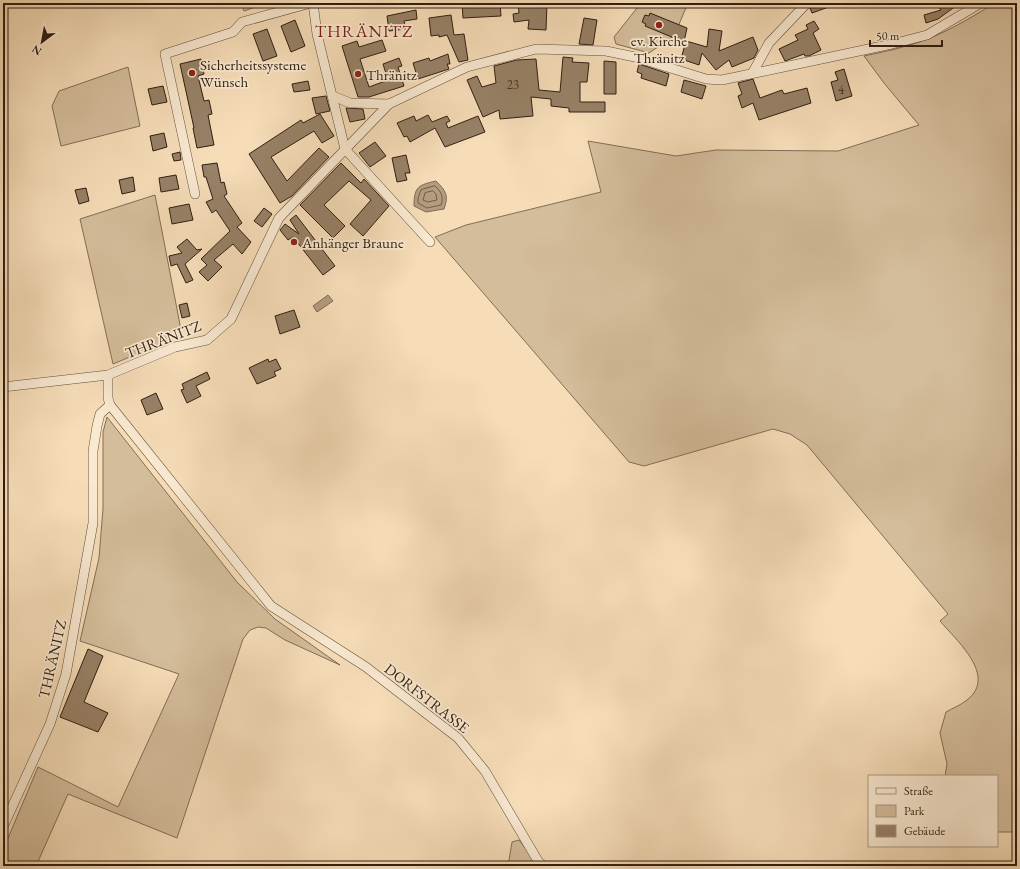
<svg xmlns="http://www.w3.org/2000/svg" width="1020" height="869" font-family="'EB Garamond',serif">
<rect width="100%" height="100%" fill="#f6ddb8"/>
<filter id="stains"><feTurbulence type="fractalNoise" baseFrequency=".005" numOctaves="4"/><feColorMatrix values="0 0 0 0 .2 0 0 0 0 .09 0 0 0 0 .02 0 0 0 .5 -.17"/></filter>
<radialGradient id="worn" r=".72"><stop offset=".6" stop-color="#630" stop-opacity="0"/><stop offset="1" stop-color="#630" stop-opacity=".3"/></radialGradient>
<!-- green -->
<g fill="#d4bd9b" stroke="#826e56">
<path d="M 241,3 L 267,3 L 244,11 Z"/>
<path d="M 641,3 L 688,3 L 674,36 L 649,53 L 616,44 L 614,37 Z"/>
<path d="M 995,3 L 1017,3 L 1017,832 L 997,832 L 997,776 L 945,776 L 947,764 L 940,733 L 946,712 C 953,708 961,705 967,700 C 998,676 956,640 940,621 L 948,614 L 807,445 L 790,434 L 773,429 L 644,466 L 629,462 L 435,237 L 466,225 L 601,192 L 588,141 L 676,156 L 716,150 L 838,151 L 919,125 L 884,83 L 864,56 C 878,53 893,50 906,46 C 938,38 967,20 995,3 Z"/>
<path d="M 128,67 L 140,126 L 61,146 L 52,106 L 59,91 Z"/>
<path d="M 155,195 L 182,335 L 113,364 L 80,219 Z"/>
<path d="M 107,417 L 237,582 L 275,619 L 340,665 L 285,640 L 266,628 L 258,627 L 250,630 L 243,639 L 177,838 L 68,794 L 36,866 L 3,866 L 3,850 L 38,767 L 118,807 L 179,674 L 80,641 L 99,558 L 103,509 L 103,432 Z"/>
<path d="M 519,840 L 539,866 L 508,866 L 512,842 Z"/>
</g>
<!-- water -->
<g fill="#b39c7f" stroke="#7f6a53">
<path d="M 436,181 C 446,191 449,195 444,209 L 426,212 L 414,206 C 414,186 419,185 436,181 Z"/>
<path d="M 328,295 L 333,301 L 317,312 L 313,306 Z"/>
</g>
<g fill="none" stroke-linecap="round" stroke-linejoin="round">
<!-- shore -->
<g stroke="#725d48" stroke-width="1">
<path d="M 435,186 C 441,191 444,197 441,205 L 427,208 L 418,203 L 418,198 L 421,190 Z"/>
<path d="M 433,191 L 436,194 L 437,200 L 428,202 L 423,200 L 425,193 Z"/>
</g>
</g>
<!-- building -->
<g fill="#978167" stroke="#301e10">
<path d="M 462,3 L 500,3 L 501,16 L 463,18 Z"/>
<path d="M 518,3 L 547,3 L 546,30 L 528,29 L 529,20 L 514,22 L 513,14 L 519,13 Z"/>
<path d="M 815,3 L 837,3 L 837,4 L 812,13 L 810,8 Z"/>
<path d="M 936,3 L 960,3 L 938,19 L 926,23 L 924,15 L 941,10 Z"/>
<path d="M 416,10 L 417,19 L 404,21 L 406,29 L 389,31 L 387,16 Z"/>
<path d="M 650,13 L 687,28 L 684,42 L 645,26 L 646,24 L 642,22 L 645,15 L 649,16 Z"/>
<path d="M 451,15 L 454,35 L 464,34 L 468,60 L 459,62 L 447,35 L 439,37 L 439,35 L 431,36 L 429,18 Z"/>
<path d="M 584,18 L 597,20 L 593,45 L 579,44 Z"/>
<path d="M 295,20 L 305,46 L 291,52 L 281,26 Z"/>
<path d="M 814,21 L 819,29 L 813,33 L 821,50 L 809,56 L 805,56 L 804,54 L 785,61 L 779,49 L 798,40 L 795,35 L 808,29 L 806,25 Z"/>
<path d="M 267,29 L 277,56 L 263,61 L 253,34 Z"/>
<path d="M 709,29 L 722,31 L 719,51 L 753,37 L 758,50 L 754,58 L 732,67 L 729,60 L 716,70 L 702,53 L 699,65 L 681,59 L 686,41 L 707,47 Z"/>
<path d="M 382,40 L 386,51 L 360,59 L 369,87 L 388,80 L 383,64 L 399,58 L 402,66 L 398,67 L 404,86 L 369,97 L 358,97 L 342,46 L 357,41 L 359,47 Z"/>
<path d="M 448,54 L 450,64 L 447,64 L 449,69 L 418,79 L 413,63 L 429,58 L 430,61 Z"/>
<path d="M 563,57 L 573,58 L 572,62 L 589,63 L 587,82 L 580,82 L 580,102 L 605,102 L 605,112 L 569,112 L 569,108 L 551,106 L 551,99 L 531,97 L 533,116 L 500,119 L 499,110 L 483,117 L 467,80 L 477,76 L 482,87 L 496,83 L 494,66 L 517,60 L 536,59 L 539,90 L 560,92 Z"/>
<path d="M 201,59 L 204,74 L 198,76 L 204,101 L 209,100 L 212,114 L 208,115 L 214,145 L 197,148 L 193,128 L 194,128 L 180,64 Z"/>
<path d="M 604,61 L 616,62 L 616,94 L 604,94 Z"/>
<path d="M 639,64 L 669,74 L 666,86 L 641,78 L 642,74 L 637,72 Z"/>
<path d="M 844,69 L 852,96 L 836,101 L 831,82 L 838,80 L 835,72 Z"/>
<path d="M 753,79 L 760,98 L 782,90 L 784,94 L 807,88 L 811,103 L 759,120 L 753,103 L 742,108 L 738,96 L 742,94 L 738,83 Z"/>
<path d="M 684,80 L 706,86 L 702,99 L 681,92 Z"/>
<path d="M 308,81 L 310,90 L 294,92 L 292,84 Z"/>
<path d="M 163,86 L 167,102 L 152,105 L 148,89 Z"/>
<path d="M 326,96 L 330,111 L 316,114 L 312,98 Z"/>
<path d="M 346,108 L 363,109 L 365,119 L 350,122 Z"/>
<path d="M 320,114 L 334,136 L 322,143 L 314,131 L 271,157 L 287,181 L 319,148 L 329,157 L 292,196 L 280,203 L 249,154 L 301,120 L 303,123 Z"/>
<path d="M 428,115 L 432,122 L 447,116 L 450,121 L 446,123 L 448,128 L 478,116 L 485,132 L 445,147 L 435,128 L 410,142 L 407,136 L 404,137 L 397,123 L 414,116 L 416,121 Z"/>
<path d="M 164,133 L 167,147 L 153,151 L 150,136 Z"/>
<path d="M 375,142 L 386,156 L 370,167 L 359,153 Z"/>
<path d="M 180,152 L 181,160 L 174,161 L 172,154 Z"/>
<path d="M 406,155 L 410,173 L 405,173 L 407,180 L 397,182 L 392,158 Z"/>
<path d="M 217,163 L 221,183 L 224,182 L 227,194 L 224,196 L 242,223 L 237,227 L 251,242 L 242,254 L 233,244 L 214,260 L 222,267 L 208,281 L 199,272 L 207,265 L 201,259 L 230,231 L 216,210 L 212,213 L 206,202 L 213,199 L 206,177 L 204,177 L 202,165 Z"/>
<path d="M 341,163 L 361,183 L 364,179 L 389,206 L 363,236 L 350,224 L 371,200 L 349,181 L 324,205 L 345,226 L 333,238 L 300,205 Z"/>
<path d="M 176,175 L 179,189 L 161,192 L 159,178 Z"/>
<path d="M 133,177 L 135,191 L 122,194 L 119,180 Z"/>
<path d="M 86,188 L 89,201 L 79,204 L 75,190 Z"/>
<path d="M 189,204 L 193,220 L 172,224 L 169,208 Z"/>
<path d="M 264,208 L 272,214 L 262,227 L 254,221 Z"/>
<path d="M 296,215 L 335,266 L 323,275 L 293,237 L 288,240 L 280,230 L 285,224 L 299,234 L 290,220 Z"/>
<path d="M 187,239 L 197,250 L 202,249 L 185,264 L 193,280 L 186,283 L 177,264 L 171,266 L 169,256 L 182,253 L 177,247 Z"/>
<path d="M 187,303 L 190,316 L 182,318 L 179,305 Z"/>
<path d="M 294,310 L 300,327 L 280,334 L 275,316 Z"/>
<path d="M 268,359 L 269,362 L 276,359 L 281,369 L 274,372 L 276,376 L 257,384 L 249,368 Z"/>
<path d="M 207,372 L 210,379 L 196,386 L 201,396 L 187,403 L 181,390 L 184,389 L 182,384 Z"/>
<path d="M 156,393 L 163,409 L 147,415 L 141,400 Z"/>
<path d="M 88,649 L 103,656 L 84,702 L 108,713 L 98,732 L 60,717 Z"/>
</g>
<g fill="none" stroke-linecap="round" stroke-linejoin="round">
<defs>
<g id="street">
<path d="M 313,3 L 317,34 L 345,149 L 430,242"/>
<path d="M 753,72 L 769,43 L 807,3"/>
<path d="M 333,96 L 350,103 L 389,104"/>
<path d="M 195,194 L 165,54 L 233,32 L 242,22 L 311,3"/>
<path d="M 3,387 L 108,375 L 175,347 L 207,340 L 231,319 L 279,218 L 389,104 L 467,67 L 536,49 L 606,51 L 635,57 L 706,79 L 722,80 L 892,44 L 927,35 L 981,3"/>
<path d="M 110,405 L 271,606 L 366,667 L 458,738 L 485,771 L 538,861 L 543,866"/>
<path d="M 3,827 L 50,724 L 66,674 L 93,523 L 93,451 L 97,426 L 100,414 L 110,405 L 108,398 L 108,375"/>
</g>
</defs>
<!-- street casing -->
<use href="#street" stroke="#624e3a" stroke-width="10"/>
<!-- street -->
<use href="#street" stroke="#f9e9d1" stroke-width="9"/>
</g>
<!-- markers -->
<g fill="#8f2418" stroke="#f9e9d1" stroke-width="1.5">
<circle cx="659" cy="25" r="4"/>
<circle cx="192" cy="73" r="4"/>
<circle cx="358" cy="74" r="4"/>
<circle cx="294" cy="242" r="4"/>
</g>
<g text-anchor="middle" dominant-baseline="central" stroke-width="3.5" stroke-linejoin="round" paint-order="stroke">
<!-- number labels -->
<g font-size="13" fill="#4a3726">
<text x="513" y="84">23</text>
<text x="841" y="89">4</text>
</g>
<!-- poi labels -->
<g font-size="15" fill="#301e10" stroke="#f9e9d1" text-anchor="start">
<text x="659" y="40" text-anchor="middle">ev. Kirche<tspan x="659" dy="17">Thränitz</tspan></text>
<text x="200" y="64">Sicherheitssysteme<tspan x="200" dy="17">Wünsch</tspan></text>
<text x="366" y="74">Thränitz</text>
<text x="302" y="242">Anhänger Braune</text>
</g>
<!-- street labels -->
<g font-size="15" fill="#301e10" stroke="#f9e9d1">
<text transform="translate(163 339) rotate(-21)">THRÄNITZ</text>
<text transform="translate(52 659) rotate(-77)">THRÄNITZ</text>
<text transform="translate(427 698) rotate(38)">DORFSTRASSE</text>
</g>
<!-- quarter labels -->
<g font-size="17" letter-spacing="1" fill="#7a1f14" stroke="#f9e9d1">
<text x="364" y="31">THRÄNITZ</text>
</g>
</g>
<!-- margin -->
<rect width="1020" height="869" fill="none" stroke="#f6ddb8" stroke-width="16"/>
<rect x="4" y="4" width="1012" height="861" fill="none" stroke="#301e10" stroke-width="2"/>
<rect x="8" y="8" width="1004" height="853" fill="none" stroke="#301e10"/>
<!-- legend -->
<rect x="868" y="775" width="130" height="72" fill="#f9e9d1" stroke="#a99884"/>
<rect x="876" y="788" width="20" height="6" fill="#f9e9d1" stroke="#a99884"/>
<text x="904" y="795" font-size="12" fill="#301e10">Straße</text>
<rect x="876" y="805" width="20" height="12" fill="#d4bd9b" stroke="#a99884"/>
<text x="904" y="815" font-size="12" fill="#301e10">Park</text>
<rect x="876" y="825" width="20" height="12" fill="#978167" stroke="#a99884"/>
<text x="904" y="835" font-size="12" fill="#301e10">Gebäude</text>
<!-- north arrow -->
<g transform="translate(42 42) rotate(212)" stroke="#f9e9d1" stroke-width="3" paint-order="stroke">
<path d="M0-3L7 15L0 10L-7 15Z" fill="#301e10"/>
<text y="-6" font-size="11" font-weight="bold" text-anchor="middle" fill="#301e10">N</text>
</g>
<!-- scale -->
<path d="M870 40v6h72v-6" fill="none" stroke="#301e10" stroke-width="2"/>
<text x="876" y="40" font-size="12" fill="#301e10" stroke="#f9e9d1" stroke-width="3" paint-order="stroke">50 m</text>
<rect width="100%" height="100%" filter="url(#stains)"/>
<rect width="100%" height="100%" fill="url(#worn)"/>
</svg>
